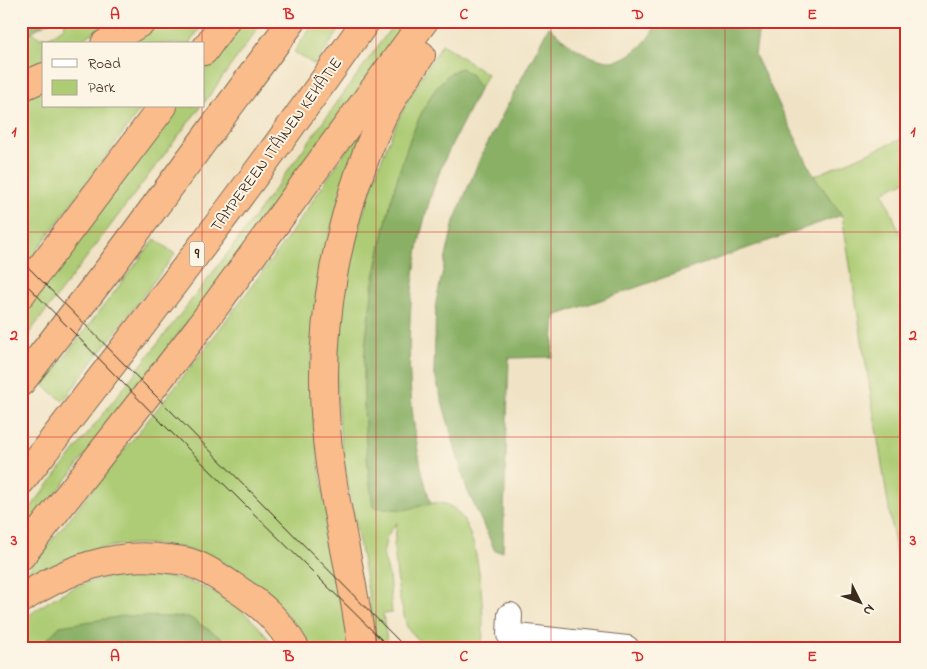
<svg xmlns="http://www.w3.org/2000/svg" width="927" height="669" font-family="'Indie Flower',sans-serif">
<rect width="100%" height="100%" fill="#fcf5e5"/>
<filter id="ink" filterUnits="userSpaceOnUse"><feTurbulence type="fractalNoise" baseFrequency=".02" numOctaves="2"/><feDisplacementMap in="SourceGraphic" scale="10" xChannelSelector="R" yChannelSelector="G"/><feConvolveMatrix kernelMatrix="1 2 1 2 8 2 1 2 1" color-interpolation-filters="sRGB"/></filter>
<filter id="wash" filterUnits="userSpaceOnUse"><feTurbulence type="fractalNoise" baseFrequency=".0096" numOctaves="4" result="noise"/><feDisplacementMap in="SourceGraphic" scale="20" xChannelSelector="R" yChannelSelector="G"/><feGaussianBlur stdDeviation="1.12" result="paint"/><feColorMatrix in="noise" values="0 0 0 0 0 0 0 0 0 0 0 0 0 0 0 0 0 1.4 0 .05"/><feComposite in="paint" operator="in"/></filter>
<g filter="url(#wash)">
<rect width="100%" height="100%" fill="#f0e3c5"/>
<!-- green -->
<g fill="#adcc74" stroke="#747b49">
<path d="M 65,21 L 112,21 L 75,44 L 44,44 L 44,60 L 21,70 L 21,38 L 32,32 L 39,37 L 50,37 L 64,27 Z"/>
<path d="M 159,21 L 205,21 L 189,44 L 125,44 Z"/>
<path d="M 240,21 L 263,21 L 204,103 L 204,70 Z"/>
<path d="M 315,21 L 346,21 L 315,65 L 294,52 Z"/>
<path d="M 396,21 L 411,21 L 298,179 L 21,539 L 21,520 L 231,249 Z"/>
<path d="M 442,44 L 487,74 L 480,88 L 471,75 L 434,94 L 410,139 L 391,202 L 372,286 L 403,510 C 416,507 433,500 445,504 C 482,514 485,618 482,648 L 425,648 L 407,627 L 399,596 L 394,547 L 397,522 L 387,536 L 383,554 L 389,576 L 392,613 L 383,614 L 388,648 L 375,648 C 369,575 349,504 340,432 C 327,327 356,211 400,116 C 411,91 428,68 442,44 Z"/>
<path d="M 44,88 L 44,106 L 143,106 L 21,272 L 21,99 Z"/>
<path d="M 177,106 L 201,106 L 21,344 L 21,312 Z"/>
<path d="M 371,114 C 350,174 324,235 316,299 C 301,414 332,534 350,648 L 309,648 C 301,629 284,612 270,597 C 226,551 159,535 98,549 C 72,555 46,570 21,582 L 21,579 L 201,354 L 286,240 Z"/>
<path d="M 906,137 L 906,181 L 883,192 L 906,248 L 906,592 L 902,590 L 842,215 L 814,176 Z"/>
<path d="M 155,239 L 175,254 L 63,401 L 43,385 Z"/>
<path d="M 135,575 C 146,576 158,575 169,577 C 212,584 252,612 275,648 L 232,648 L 221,638 L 60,626 L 39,648 L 21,648 L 21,622 C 42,604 72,585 100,579 C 111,576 123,576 135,575 Z"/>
</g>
<!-- forest -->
<g fill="#8ab066" stroke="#626d42">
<path d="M 21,21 L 50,21 L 21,38 Z"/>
<path d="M 657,21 L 760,21 L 755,55 L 814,176 L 842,215 L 555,316 L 552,357 L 509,358 L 503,551 L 495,551 L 466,487 L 434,372 L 436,302 L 454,221 L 481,156 L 549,26 C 563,41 587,59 609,61 C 629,62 652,39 657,21 Z"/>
<path d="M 461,68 L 471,75 L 480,88 C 463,123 442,159 431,196 C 402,286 402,413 431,504 L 403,510 L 373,507 C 366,460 363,414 364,367 C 365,310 402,85 461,68 Z"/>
<path d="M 124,616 L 189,617 L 221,638 L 232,648 L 39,648 L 60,626 Z"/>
</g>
</g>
<g filter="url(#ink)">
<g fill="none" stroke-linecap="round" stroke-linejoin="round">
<defs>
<path id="street" d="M 510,615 L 509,635 L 627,648"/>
<g id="highway">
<path d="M 105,44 L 143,21"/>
<path d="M 204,51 L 225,21"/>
<path d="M 21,87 L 44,77"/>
<path d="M 21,294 L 163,106"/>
<path d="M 21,382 L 111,266 L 292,21"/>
<path d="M 21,481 C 139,330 256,178 366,21"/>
<path d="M 21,556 L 199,328 L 424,21"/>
<path d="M 21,599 C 66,570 114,551 168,559 C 176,560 184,560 191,563 C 206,568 221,578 234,587 C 262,605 278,619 295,648"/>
<path d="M 362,648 C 353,574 332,502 326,428 C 317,322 338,215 381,119 C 392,96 408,75 421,55"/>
</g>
</defs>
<!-- street casing -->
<use href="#street" stroke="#7a6b58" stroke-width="26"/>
<!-- highway casing -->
<use href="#highway" stroke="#7a6b58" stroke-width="30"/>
<!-- street -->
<use href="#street" stroke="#fff" stroke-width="24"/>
<!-- highway -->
<use href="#highway" stroke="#f9bc8a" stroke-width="28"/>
<!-- tram -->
<g stroke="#3b2a1e" stroke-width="1">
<path d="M 21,260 L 406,648"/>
<path d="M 21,279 L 167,428 L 390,648"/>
</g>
</g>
</g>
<!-- grid -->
<path fill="none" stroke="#d62828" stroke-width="1" stroke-opacity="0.55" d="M 202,21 L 202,44M 376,21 L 376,648M 551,21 L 551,648M 725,21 L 725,648M 202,106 L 202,648M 21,232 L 906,232M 21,437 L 906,437"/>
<g text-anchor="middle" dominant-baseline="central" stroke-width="4" stroke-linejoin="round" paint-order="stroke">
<!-- shield labels -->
<rect fill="#fcf5e5" stroke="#75675a" stroke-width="1" x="189.5" y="241.5" width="15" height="25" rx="4"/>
<g font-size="15" font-weight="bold" fill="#3b2a1e">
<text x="197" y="254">9</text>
</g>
<!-- street labels -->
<g font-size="16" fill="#3b2a1e" stroke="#fcf5e5">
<text transform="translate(277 145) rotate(-54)">TAMPEREEN ITÄINEN KEHÄTIE</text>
</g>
</g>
<!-- margin -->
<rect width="927" height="669" fill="none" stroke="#fcf5e5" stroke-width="55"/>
<!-- legend -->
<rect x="42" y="42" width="162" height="65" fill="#fcf5e5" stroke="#afa495"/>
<rect x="52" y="59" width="25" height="8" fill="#ffffff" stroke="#afa495"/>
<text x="88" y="68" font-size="15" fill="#3b2a1e">Road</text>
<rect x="52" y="80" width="25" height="15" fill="#adcc74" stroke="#afa495"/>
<text x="88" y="92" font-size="15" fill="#3b2a1e">Park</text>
<!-- north arrow -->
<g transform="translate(860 602) rotate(132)" stroke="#fcf5e5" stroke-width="4" paint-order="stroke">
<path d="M0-4L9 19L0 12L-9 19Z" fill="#3b2a1e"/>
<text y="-8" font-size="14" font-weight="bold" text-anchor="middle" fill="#3b2a1e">N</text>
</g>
<rect x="28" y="28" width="872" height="614" fill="none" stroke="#d62828" stroke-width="2"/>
<g font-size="16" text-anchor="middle" font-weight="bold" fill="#d62828">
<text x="115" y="19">A</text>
<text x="289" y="19">B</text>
<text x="464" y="19">C</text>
<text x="638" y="19">D</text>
<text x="812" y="19">E</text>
<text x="14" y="136">1</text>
<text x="913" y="136">1</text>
<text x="14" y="340">2</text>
<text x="913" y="340">2</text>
<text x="14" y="545">3</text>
<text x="913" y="545">3</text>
<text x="115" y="661">A</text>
<text x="289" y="661">B</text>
<text x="464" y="661">C</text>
<text x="638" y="661">D</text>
<text x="812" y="661">E</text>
</g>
</svg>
